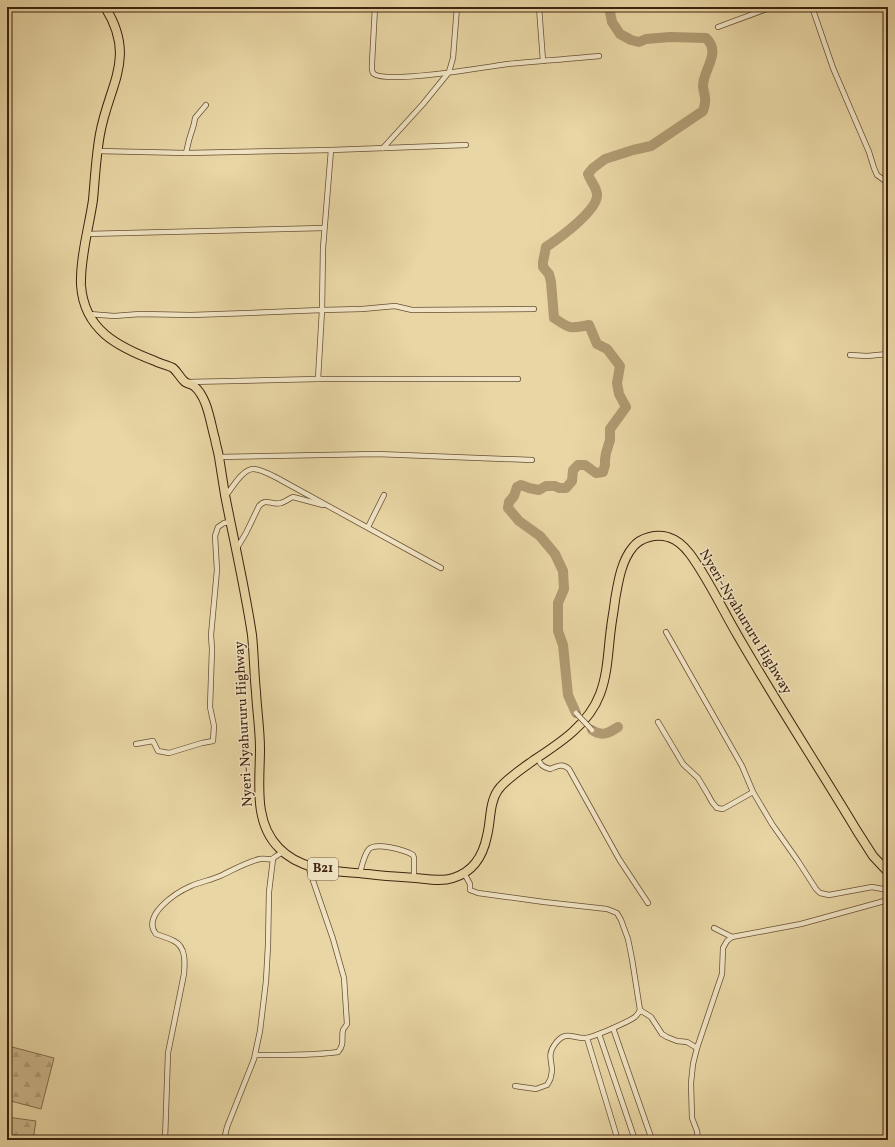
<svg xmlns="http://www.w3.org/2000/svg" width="895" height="1147" font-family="Vollkorn,serif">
<defs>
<pattern id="forest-firs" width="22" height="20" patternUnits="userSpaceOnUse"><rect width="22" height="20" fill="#cbb78b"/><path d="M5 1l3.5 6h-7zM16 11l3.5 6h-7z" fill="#af9d77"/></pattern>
</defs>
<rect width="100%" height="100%" fill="#e8d6a4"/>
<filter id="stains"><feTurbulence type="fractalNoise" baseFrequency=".005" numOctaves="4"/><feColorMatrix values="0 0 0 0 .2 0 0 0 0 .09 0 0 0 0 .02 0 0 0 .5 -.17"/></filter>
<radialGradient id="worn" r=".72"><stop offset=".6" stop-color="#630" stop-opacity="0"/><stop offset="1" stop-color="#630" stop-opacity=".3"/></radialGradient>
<!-- forest -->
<g fill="url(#forest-firs)" stroke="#856c4d">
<path d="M 12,1047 L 54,1058 L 41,1109 L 7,1100 L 7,1067 Z"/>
<path d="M 7,1117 L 36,1121 L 33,1140 L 7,1140 Z"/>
</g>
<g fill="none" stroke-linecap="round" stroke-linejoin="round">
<!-- river -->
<g stroke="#af9971" stroke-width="10">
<path d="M 576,713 L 568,695 L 563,645 L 558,631 L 558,603 L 564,589 L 563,571 L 555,554 L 540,536 L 519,521 L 508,508 L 509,502 L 514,496 L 517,487 L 521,485 L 529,488 L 539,490 L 546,486 L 555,486 L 559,488 L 566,488 L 572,481 L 573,470 L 578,465 L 585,465 L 596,473 L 603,472 L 605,465 L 605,460 L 606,453 L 610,440 L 610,429 L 626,407 L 619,394 L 617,383 L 620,366 L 607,349 L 597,344 L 589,325 C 570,329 570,329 554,318 L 551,282 L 549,274 L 543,267 L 543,262 L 546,247 C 558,239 599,210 597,194 C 596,186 590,181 588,174 L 593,168 L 605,159 L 633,150 L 651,146 L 703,111 C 704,108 705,105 705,102 C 706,96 703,91 703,86 C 703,69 722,53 706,38 L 670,37 L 646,39 L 639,42 L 631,40 L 620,34 L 612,22 L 609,7"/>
<path d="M 592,730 C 602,737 609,733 618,727"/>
</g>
<defs>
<g id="street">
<path d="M 375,7 L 372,63 C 372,67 371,72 374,74 C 389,84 486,67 508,64 C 538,61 569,59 599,56"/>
<path d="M 539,7 L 543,61"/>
<path d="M 812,7 L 833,68 L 869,152 L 874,168 L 877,175 L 888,183"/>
<path d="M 718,27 L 772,7"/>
<path d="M 383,148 L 423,104 L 449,72 L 453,58 L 457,7"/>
<path d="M 97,151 L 187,153 L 331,150 L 466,145"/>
<path d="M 186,153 L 189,140 L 194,124 L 195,118 L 206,105"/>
<path d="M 87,234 L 324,228"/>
<path d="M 89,314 L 114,316 L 140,314 L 191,315 L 249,313 L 322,310 L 362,309 L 395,306 L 412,310 L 534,309"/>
<path d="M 850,355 L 867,356 L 888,354"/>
<path d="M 318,379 L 322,310 L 323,248 L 331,150"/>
<path d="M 188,382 L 318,379 L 518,379"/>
<path d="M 219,457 L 377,454 L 532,460"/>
<path d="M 225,497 C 232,488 243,468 254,469 C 263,470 271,475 279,479 L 441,568"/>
<path d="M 368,527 L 384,495"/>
<path d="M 237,548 L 246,533 L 259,506 C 267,497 271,506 281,503 C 285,502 288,499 293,497 L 323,505"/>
<path d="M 666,632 L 742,766 L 753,792 L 772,824 L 798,861 L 816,889 L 820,893 L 829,895 L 872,887 L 888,890"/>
<path d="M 658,722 L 683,764 L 698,778 L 707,793 L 712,802 L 717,808 L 723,809 L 753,792"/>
<path d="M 136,744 L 153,741 L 158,751 L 169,753 L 202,743 L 213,741 L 214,726 L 210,707 L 212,649 L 211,635 L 217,570 L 215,536 L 218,527 L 224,523 L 230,522"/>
<path d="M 538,758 C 540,765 543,767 550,769 C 558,766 562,763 569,769 L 619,859 L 648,903"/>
<path d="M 360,873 C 362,865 364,855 369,849 C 376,842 405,850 413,855 L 414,858 L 414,878"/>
<path d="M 464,873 L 470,884 L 470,890 L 478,893 L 544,902 L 607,909 L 617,913 L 621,920 L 628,939 L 632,959 L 640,1010"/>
<path d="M 714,928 L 732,937"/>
<path d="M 613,1028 L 652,1140"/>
<path d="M 599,1034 L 635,1140"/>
<path d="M 587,1038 L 616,1134"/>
<path d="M 255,1055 C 283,1055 311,1056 338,1052 C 345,1044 341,1038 343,1030 C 344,1028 346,1026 347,1024 L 344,978 L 333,939 L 308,866"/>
<path d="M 515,1086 L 536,1089 L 547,1085 C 549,1082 551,1079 551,1076 C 555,1064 545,1057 555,1044 C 566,1029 573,1039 586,1038 C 594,1037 628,1022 635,1017 C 637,1015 639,1013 640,1010 L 651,1017 L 662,1034 L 667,1037 L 677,1041 L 687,1042 L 697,1048"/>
<path d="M 165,1140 L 168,1053 L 184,974 C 185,962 186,947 174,941 C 168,938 162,936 156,934 C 141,915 177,892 191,886 C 200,882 211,880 220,876 C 233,870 246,862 260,859 C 264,858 269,860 272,859 C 275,857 279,854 283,852"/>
<path d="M 224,1140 L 227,1127 L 254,1059 L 260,1031 L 266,981 L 268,945 L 269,892 L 273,859"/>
<path d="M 698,1140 L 697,1131 L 692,1118 L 691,1083 L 693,1064 L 697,1048 L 722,974 L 723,948 L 727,941 L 732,937 L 801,924 L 888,900"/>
</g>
<path id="highway" d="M 105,7 C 137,58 109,84 100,134 C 96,156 95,178 93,200 C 89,227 80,258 81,285 C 84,330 118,347 155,361 C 158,363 170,366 173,368 C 178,372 180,378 185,382 C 188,384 191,384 194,386 C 208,398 210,422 215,439 C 216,445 218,451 219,457 C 221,470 223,482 225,495 C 234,541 245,588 252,635 C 254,654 254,673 256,692 C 257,711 260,730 260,749 C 260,782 253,822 279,848 C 302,872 337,871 368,874 C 384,876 400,877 415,878 C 427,879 441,882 453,878 C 473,872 483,856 487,836 C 491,821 489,803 498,790 C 506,779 523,768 534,760 C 560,743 589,724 600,694 C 608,673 608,650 611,628 C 612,619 614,610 615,600 C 618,583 621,561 633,547 C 641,537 656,534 668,537 C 678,540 684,546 690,554 C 709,580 722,609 738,636 C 776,702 818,766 857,831 L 873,856 L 888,872"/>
</defs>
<!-- street casing -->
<use href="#street" stroke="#694f34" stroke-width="6"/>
<!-- highway casing -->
<use href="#highway" stroke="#3f220f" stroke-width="10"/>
<!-- street -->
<use href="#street" stroke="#f0e4c4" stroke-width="4.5"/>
<!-- highway -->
<use href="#highway" stroke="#e8d6a4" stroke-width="8"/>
<defs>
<path id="street-bridge" d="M 576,713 L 592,730"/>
</defs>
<!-- street-bridge casing -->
<use href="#street-bridge" stroke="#694f34" stroke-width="6" stroke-linecap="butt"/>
<!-- street-bridge -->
<use href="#street-bridge" stroke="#f0e4c4" stroke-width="4.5"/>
</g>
<g text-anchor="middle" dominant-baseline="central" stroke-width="3" stroke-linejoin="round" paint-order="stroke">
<!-- shield labels -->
<rect fill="#f0e4c4" stroke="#745c45" stroke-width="1" x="308" y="858" width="30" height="22" rx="3"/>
<g font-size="13" font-weight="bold" fill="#3f220f">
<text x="323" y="869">B21</text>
</g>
<!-- street labels -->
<g font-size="14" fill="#3f220f" stroke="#f0e4c4">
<text transform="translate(745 622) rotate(59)">Nyeri-Nyahururu Highway</text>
<text transform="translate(244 724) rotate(-93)">Nyeri-Nyahururu Highway</text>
</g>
</g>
<!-- margin -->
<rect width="895" height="1147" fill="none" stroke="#e8d6a4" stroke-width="24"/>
<rect x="8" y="8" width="879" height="1131" fill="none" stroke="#3f220f" stroke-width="2"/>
<rect x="12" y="12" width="871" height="1123" fill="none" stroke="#3f220f"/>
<rect width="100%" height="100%" filter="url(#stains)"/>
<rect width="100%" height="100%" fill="url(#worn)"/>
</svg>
